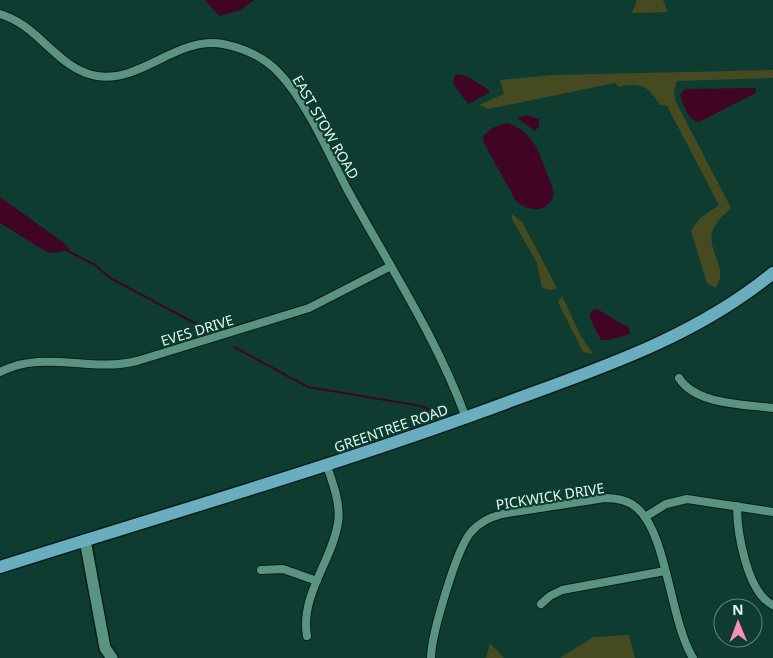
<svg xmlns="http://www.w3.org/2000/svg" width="773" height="658" font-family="'Noto Sans',sans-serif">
<rect width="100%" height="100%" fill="#0f3c31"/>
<!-- green -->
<g fill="#464a21">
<path d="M 637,0 L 663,0 L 668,12 L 632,13 Z"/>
<path d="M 773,70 L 773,78 L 677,81 L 674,91 L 675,100 L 731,208 C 724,215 714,223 712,233 C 708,254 730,270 715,288 L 707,283 L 691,231 L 699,219 L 719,205 L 667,106 L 660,105 C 649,87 640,81 619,87 L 615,83 L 488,109 L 479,105 L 504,94 L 500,80 L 554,75 Z"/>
<path d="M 512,214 L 522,222 L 557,288 L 551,290 L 542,288 L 537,263 L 512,219 Z"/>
<path d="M 562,296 L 581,336 L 593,354 L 583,352 L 558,302 Z"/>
<path d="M 629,635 L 635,658 L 560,658 L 593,637 Z"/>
<path d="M 490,643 L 504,658 L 486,658 Z"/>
</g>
<!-- water -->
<g fill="#400424">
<path d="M 205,0 L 254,0 L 241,10 L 219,16 Z"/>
<path d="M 457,74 L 467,76 L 489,90 L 489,93 L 468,104 L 453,83 L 454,77 Z"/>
<path d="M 754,88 L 756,88 L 756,93 L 699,122 C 687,120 684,105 680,95 L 685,89 Z"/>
<path d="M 526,115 L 539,119 L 539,126 L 535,131 L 517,118 Z"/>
<path d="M 507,123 C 533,131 540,154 548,176 C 550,182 554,189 553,195 C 550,214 525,211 516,201 L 484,143 L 483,136 L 492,128 Z"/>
<path d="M 0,197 L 64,243 L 70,250 L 52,253 L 45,251 L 0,223 Z"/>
<path d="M 597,309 L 629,328 L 630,334 L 609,340 L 601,340 L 593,325 L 590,316 L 591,311 Z"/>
</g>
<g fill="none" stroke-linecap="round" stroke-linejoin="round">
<!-- stream -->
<g stroke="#400424" stroke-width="2">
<path d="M 66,250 L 95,265 L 110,278 L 206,329"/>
<path d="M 234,347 L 308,387 L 421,406 L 434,412"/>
</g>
<defs>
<g id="street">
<path d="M 0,14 C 39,25 57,69 97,76 C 142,83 176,36 223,44 C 244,48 265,58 279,73 C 306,101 328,152 346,187 C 388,264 436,336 466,418"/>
<path d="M 0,372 C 44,349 89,373 137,361 L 309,308 L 391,266"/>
<path d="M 679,378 C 696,405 744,404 773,408"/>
<path d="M 737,506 C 737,532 747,593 773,605"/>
<path d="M 645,517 L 666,504 L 687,499 L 773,512"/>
<path d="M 261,570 L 283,569 L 317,581"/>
<path d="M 541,604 L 550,596 L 562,590 L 665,571"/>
<path d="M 307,636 C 300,595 332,561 338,523 C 341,504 333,484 327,466"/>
<path d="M 431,658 C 431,636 457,546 472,531 C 480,522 491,517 502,514 L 605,498 C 617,498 628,500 637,508 C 667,533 670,621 693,658"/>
</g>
<path id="secondary" d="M 85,540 L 105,648 L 112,658"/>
<path id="primary" d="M 0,567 C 170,513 341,464 508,402 C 601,368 695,337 773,273"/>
</defs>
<!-- street casing -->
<use href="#street" stroke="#03211a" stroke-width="10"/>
<!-- secondary casing -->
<use href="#secondary" stroke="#03211a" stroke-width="14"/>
<!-- primary casing -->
<use href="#primary" stroke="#03211a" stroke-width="15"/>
<!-- street -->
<use href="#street" stroke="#5b9383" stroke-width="8"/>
<!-- secondary -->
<use href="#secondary" stroke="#5b9383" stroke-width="11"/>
<!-- primary -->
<use href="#primary" stroke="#6aadbf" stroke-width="12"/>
</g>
<g text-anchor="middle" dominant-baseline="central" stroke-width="4.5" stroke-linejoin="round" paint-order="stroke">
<!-- street labels -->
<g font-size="14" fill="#dffcf3" stroke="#0f3c31">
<text transform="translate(326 127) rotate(60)">EAST STOW ROAD</text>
<text transform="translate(197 330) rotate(-17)">EVES DRIVE</text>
<text transform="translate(391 428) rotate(-19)">GREENTREE ROAD</text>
<text transform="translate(550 496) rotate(-9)">PICKWICK DRIVE</text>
</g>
</g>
<!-- north arrow -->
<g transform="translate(738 623) rotate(359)"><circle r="24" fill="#0f3c31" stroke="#62897f"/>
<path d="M0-4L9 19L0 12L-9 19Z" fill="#fe8ebd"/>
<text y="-8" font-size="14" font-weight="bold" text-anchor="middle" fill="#dffcf3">N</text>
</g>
</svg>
